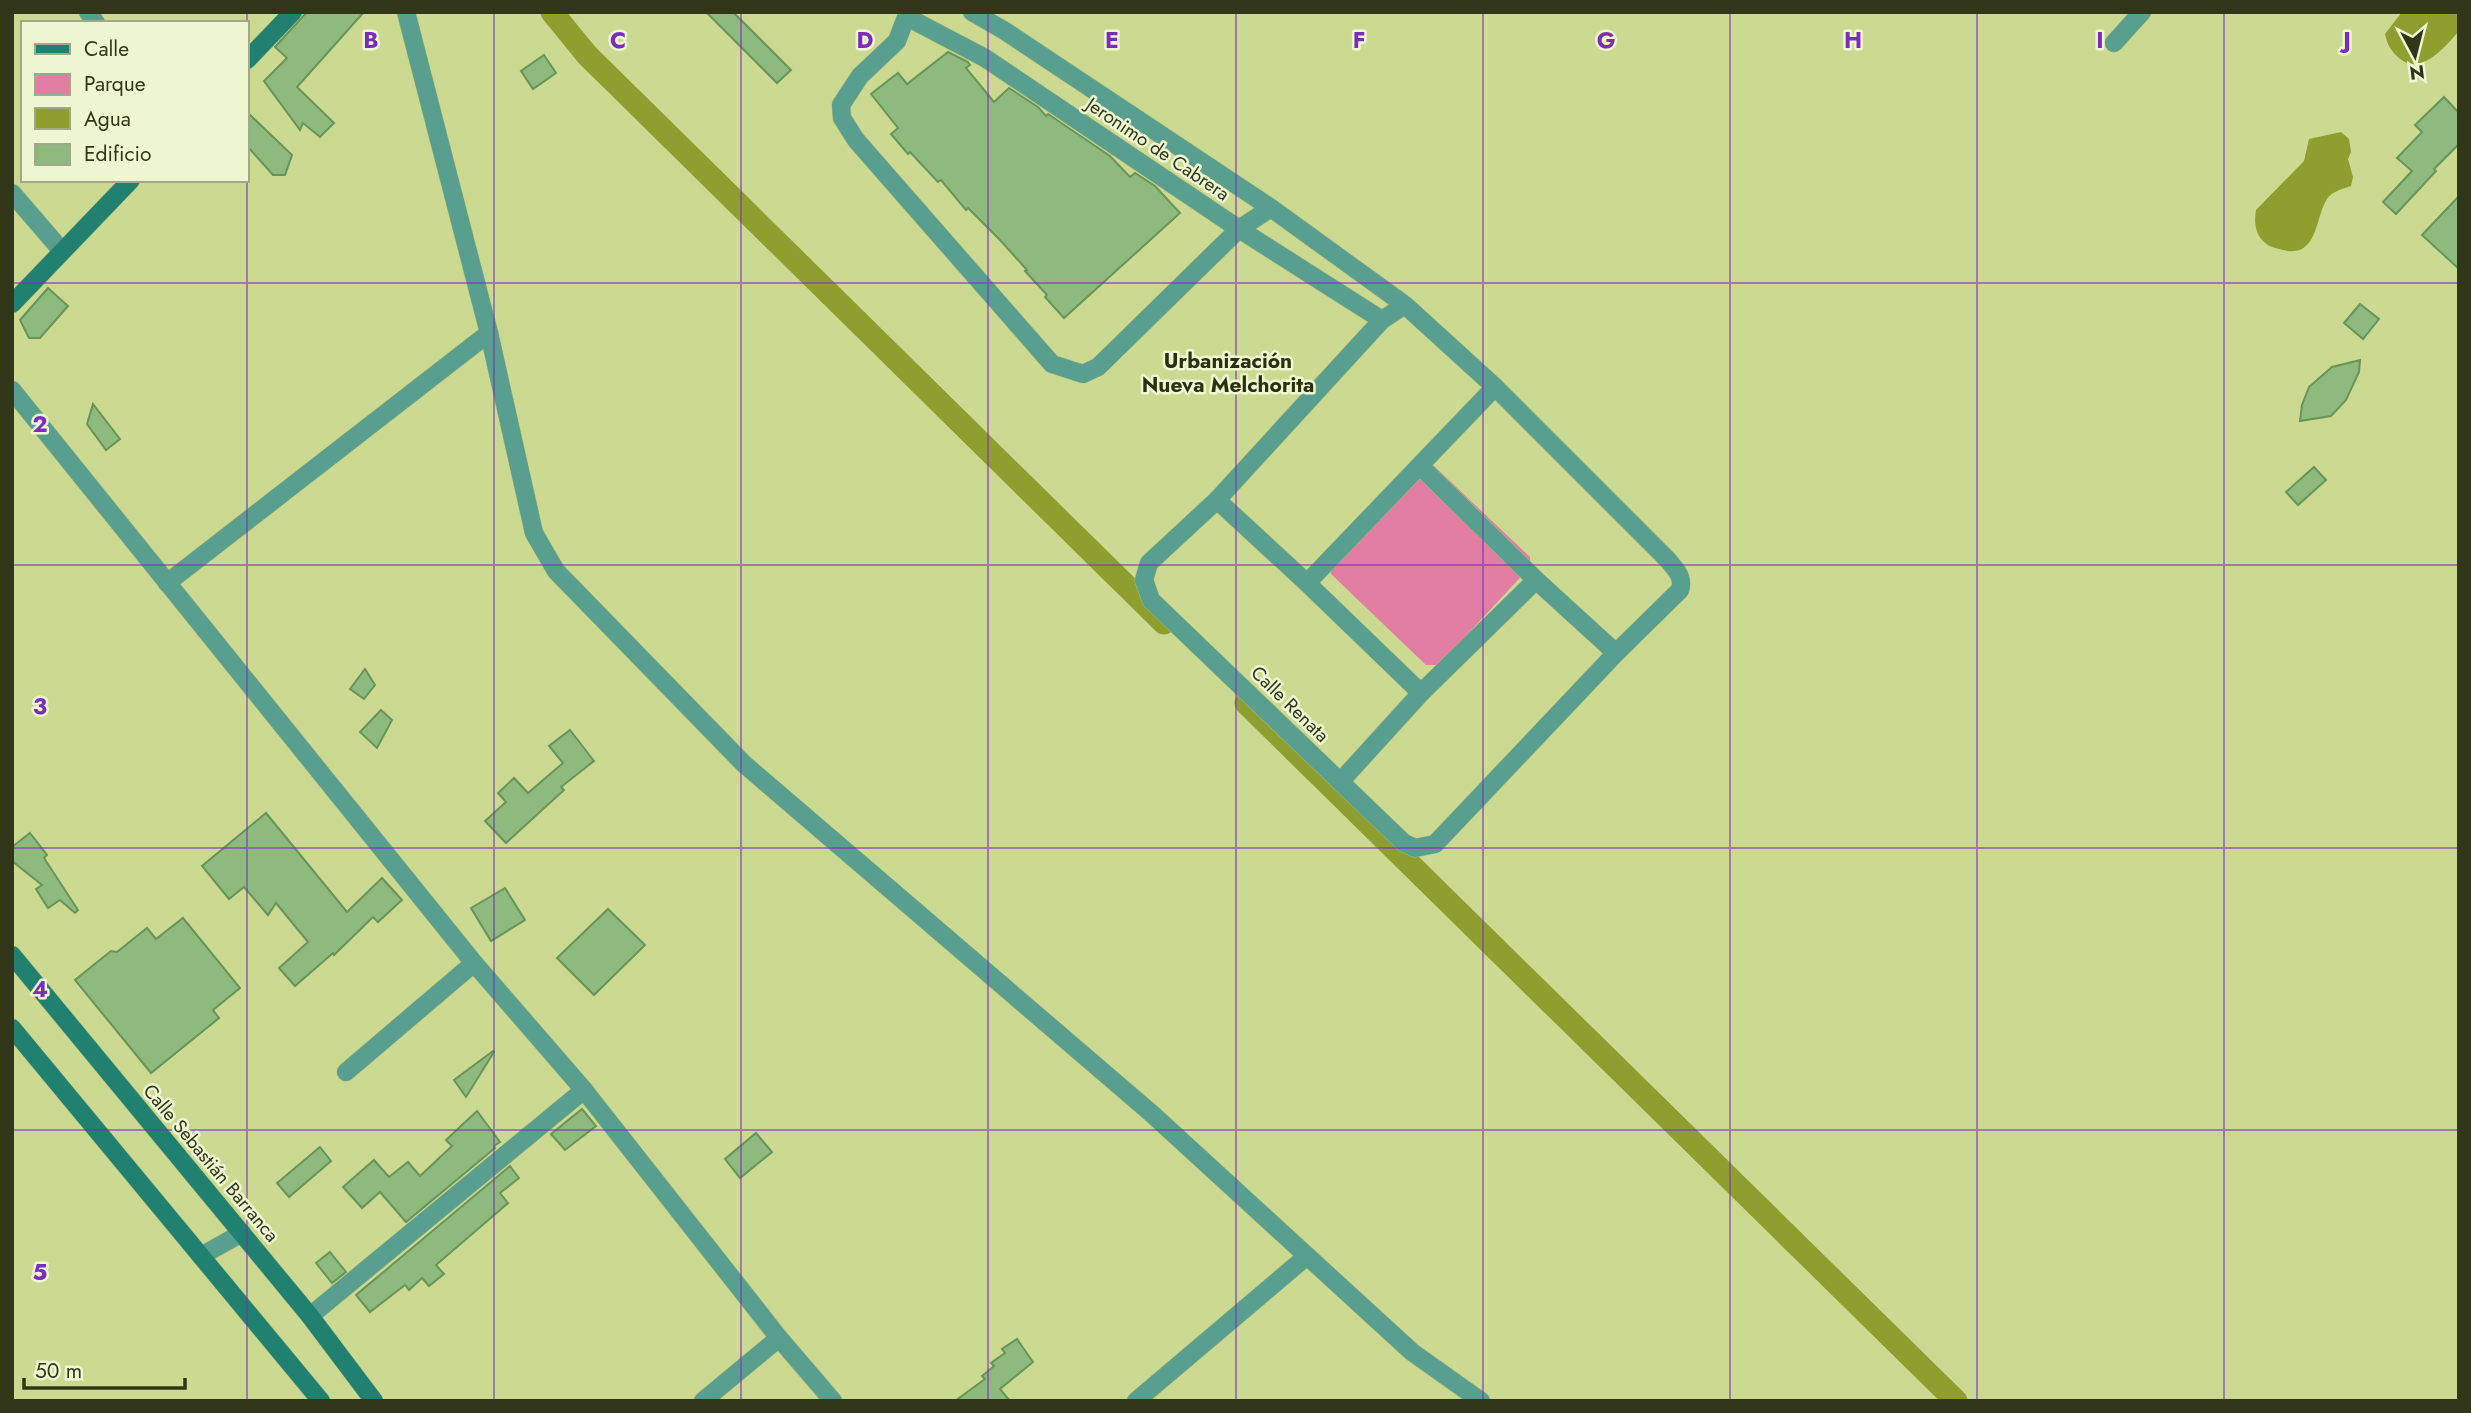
<svg xmlns="http://www.w3.org/2000/svg" width="2471" height="1413" font-family="Jost,sans-serif">
<rect width="100%" height="100%" fill="#cbda90"/>
<!-- green -->
<path fill="#e27da3" d="M 1426,465 L 1433,465 L 1530,557 L 1530,567 L 1439,665 L 1426,665 L 1331,574 L 1329,565 Z"/>
<!-- water -->
<g fill="#8e9e2f">
<path d="M 2402,12 L 2459,12 L 2459,31 C 2445,47 2420,77 2399,58 C 2391,51 2387,44 2385,34 Z"/>
<path d="M 2341,132 L 2349,139 L 2351,152 L 2348,159 L 2353,177 L 2351,186 C 2343,189 2332,191 2327,199 C 2315,217 2318,259 2283,250 C 2275,248 2269,247 2263,241 C 2255,233 2254,221 2256,210 L 2304,161 L 2309,139 Z"/>
</g>
<g fill="none" stroke-linecap="round" stroke-linejoin="round">
<!-- canal -->
<g stroke="#8e9e2f" stroke-width="23">
<path d="M 552,12 L 587,55 L 1164,623"/>
<path d="M 1246,703 L 1956,1401"/>
</g>
</g>
<!-- building -->
<g fill="#8eba7e" stroke="#699459" stroke-width="2">
<path d="M 307,12 L 364,12 L 297,87 L 334,123 L 320,137 L 303,123 L 300,130 L 264,81 L 287,58 L 275,47 Z"/>
<path d="M 706,12 L 733,12 L 791,70 L 777,83 Z"/>
<path d="M 948,52 L 968,62 L 970,65 L 966,68 L 994,102 L 1009,88 L 1038,107 L 1046,116 L 1048,114 L 1110,156 L 1130,177 L 1135,173 L 1155,186 L 1180,213 L 1064,318 L 1045,297 L 1047,295 L 1025,271 L 1027,270 L 1000,240 L 968,208 L 966,210 L 941,180 L 938,182 L 910,152 L 908,154 L 891,134 L 898,128 L 871,94 L 898,73 L 907,84 Z"/>
<path d="M 544,55 L 556,73 L 533,89 L 521,71 Z"/>
<path d="M 2444,97 L 2459,113 L 2459,144 L 2434,169 L 2436,171 L 2396,214 L 2383,202 L 2412,171 L 2397,158 L 2422,132 L 2415,125 Z"/>
<path d="M 247,112 L 292,155 L 285,175 L 273,175 L 247,146 Z"/>
<path d="M 2459,196 L 2459,269 L 2422,235 Z"/>
<path d="M 48,288 L 68,306 L 40,338 L 29,338 L 20,320 Z"/>
<path d="M 2360,304 L 2379,319 L 2363,339 L 2344,323 Z"/>
<path d="M 2360,360 L 2359,372 L 2346,400 L 2331,416 L 2300,421 L 2302,405 L 2309,387 L 2332,367 Z"/>
<path d="M 93,404 L 120,439 L 106,450 L 87,424 Z"/>
<path d="M 2314,467 L 2326,480 L 2298,505 L 2286,492 Z"/>
<path d="M 365,669 L 375,685 L 364,699 L 350,689 Z"/>
<path d="M 381,710 L 392,720 L 377,748 L 360,732 Z"/>
<path d="M 570,730 L 594,761 L 561,787 L 564,790 L 506,843 L 485,821 L 506,802 L 498,793 L 514,778 L 528,793 L 563,763 L 549,746 Z"/>
<path d="M 266,813 L 347,912 L 382,878 L 402,900 L 378,922 L 373,917 L 334,955 L 333,953 L 295,986 L 279,968 L 308,942 L 276,903 L 268,915 L 244,887 L 229,899 L 202,866 Z"/>
<path d="M 30,833 L 47,855 L 44,858 L 78,910 L 75,913 L 60,900 L 48,908 L 36,889 L 42,885 L 12,861 L 12,847 Z"/>
<path d="M 505,888 L 525,920 L 491,941 L 471,908 Z"/>
<path d="M 608,909 L 645,945 L 594,995 L 557,958 Z"/>
<path d="M 183,918 L 240,988 L 213,1010 L 219,1018 L 151,1073 L 75,980 L 111,951 L 117,952 L 147,928 L 156,939 Z"/>
<path d="M 493,1051 L 494,1052 L 466,1097 L 454,1080 Z"/>
<path d="M 582,1109 L 596,1126 L 565,1150 L 551,1134 Z"/>
<path d="M 477,1111 L 500,1142 L 494,1146 L 495,1148 L 406,1222 L 380,1192 L 362,1208 L 343,1187 L 374,1160 L 389,1177 L 408,1162 L 420,1176 L 452,1146 L 446,1140 Z"/>
<path d="M 756,1133 L 772,1152 L 740,1178 L 725,1159 Z"/>
<path d="M 320,1147 L 331,1161 L 289,1197 L 277,1183 Z"/>
<path d="M 510,1166 L 519,1178 L 500,1193 L 508,1203 L 436,1265 L 444,1274 L 429,1286 L 422,1278 L 409,1290 L 405,1285 L 370,1312 L 356,1295 Z"/>
<path d="M 330,1252 L 346,1272 L 332,1283 L 316,1263 Z"/>
<path d="M 1017,1339 L 1033,1362 L 1000,1389 L 1010,1401 L 955,1401 L 985,1379 L 982,1376 L 994,1366 L 991,1363 L 1005,1353 L 1002,1349 Z"/>
</g>
<g fill="none" stroke-linecap="round" stroke-linejoin="round">
<defs>
<g id="street">
<path d="M 88,12 L 96,23"/>
<path d="M 406,12 L 489,333 L 534,533 L 556,571 L 744,764 L 1151,1113 L 1412,1352 L 1481,1401"/>
<path d="M 908,12 L 897,41 L 860,76 L 841,105 L 842,118 L 856,140 L 1052,364 L 1083,374 L 1098,367 L 1239,229 L 1271,208"/>
<path d="M 972,12 L 1005,31 L 1271,208 L 1405,305 L 1495,387 L 1668,560 C 1676,570 1684,577 1680,590 L 1616,653 L 1435,844 L 1415,848 L 1404,843 L 1151,600 L 1144,580 L 1149,563 L 1217,500 L 1382,320 L 1405,305"/>
<path d="M 907,17 L 985,58 L 1239,229 L 1382,320"/>
<path d="M 2114,43 L 2142,12"/>
<path d="M 12,193 L 62,251"/>
<path d="M 12,390 L 474,963 L 584,1090 L 779,1338 L 833,1401"/>
<path d="M 1420,466 L 1536,580 L 1616,653"/>
<path d="M 1217,500 L 1307,583 L 1421,693"/>
<path d="M 167,583 L 489,333"/>
<path d="M 1307,583 L 1495,387"/>
<path d="M 1340,782 L 1421,693 L 1536,580"/>
<path d="M 346,1072 L 474,963"/>
<path d="M 201,1256 L 242,1233"/>
<path d="M 310,1316 L 584,1090"/>
<path d="M 703,1401 L 779,1338"/>
<path d="M 1136,1401 L 1307,1256"/>
</g>
<g id="secondary">
<path d="M 247,60 L 293,12"/>
<path d="M 12,304 L 131,180"/>
<path d="M 12,955 L 310,1316 L 374,1401"/>
<path d="M 12,1028 L 321,1401"/>
</g>
</defs>
<!-- street casing -->
<use href="#street" stroke="#acb978" stroke-width="19"/>
<!-- secondary casing -->
<use href="#secondary" stroke="#acb978" stroke-width="19"/>
<!-- street -->
<use href="#street" stroke="#599f8f" stroke-width="18"/>
<!-- secondary -->
<use href="#secondary" stroke="#208170" stroke-width="18"/>
</g>
<!-- grid -->
<path fill="none" stroke="#7b2cbf" stroke-width="2" stroke-opacity="0.55" d="M 247,12 L 247,1401M 494,12 L 494,1401M 741,12 L 741,1401M 988,12 L 988,1401M 1236,12 L 1236,1401M 1483,12 L 1483,1401M 1730,12 L 1730,1401M 1977,12 L 1977,1401M 2224,12 L 2224,1401M 12,283 L 2459,283M 12,565 L 2459,565M 12,848 L 2459,848M 12,1130 L 2459,1130"/>
<g text-anchor="middle" dominant-baseline="central" stroke-width="5" stroke-linejoin="round" paint-order="stroke">
<!-- street labels -->
<g font-size="19" fill="#313619" stroke="#eef6d2">
<text transform="translate(1158 149) rotate(34)">Jeronimo de Cabrera</text>
<text transform="translate(1290 704) rotate(44)">Calle Renata</text>
<text transform="translate(211 1163) rotate(50)">Calle Sebastián Barranca</text>
</g>
<!-- neighbourhood labels -->
<g font-size="21" font-weight="bold" fill="#2a300a" stroke="#eef6d2">
<text x="1228" y="361">Urbanización<tspan x="1228" dy="24">Nueva Melchorita</tspan></text>
</g>
</g>
<g font-size="23" text-anchor="middle" font-weight="bold" fill="#7b2cbf" stroke="#eef6d2" stroke-width="5" stroke-linejoin="round" paint-order="stroke">
<text x="371" y="48">B</text>
<text x="618" y="48">C</text>
<text x="865" y="48">D</text>
<text x="1112" y="48">E</text>
<text x="1359" y="48">F</text>
<text x="1606" y="48">G</text>
<text x="1853" y="48">H</text>
<text x="2100" y="48">I</text>
<text x="2347" y="48">J</text>
<text x="40" y="432">2</text>
<text x="40" y="714">3</text>
<text x="40" y="997">4</text>
<text x="40" y="1280">5</text>
</g>
<!-- border -->
<rect width="2471" height="1413" fill="none" stroke="#313619" stroke-width="28"/>
<!-- legend -->
<rect x="21" y="21" width="228" height="161" fill="#eef6d2" stroke="#a2a988" stroke-width="2"/>
<rect x="35" y="44" width="35" height="10" fill="#208170" stroke="#a2a988" stroke-width="2"/>
<text x="84" y="56" font-size="21" fill="#313619">Calle</text>
<rect x="35" y="74" width="35" height="21" fill="#e27da3" stroke="#a2a988" stroke-width="2"/>
<text x="84" y="91" font-size="21" fill="#313619">Parque</text>
<rect x="35" y="108" width="35" height="21" fill="#8e9e2f" stroke="#a2a988" stroke-width="2"/>
<text x="84" y="126" font-size="21" fill="#313619">Agua</text>
<rect x="35" y="144" width="35" height="21" fill="#8eba7e" stroke="#a2a988" stroke-width="2"/>
<text x="84" y="161" font-size="21" fill="#313619">Edificio</text>
<!-- north arrow -->
<g transform="translate(2415 56) rotate(173)" stroke="#eef6d2" stroke-width="5" paint-order="stroke">
<path d="M0-5L12 26L0 18L-12 26Z" fill="#313619"/>
<text y="-10" font-size="19" font-weight="bold" text-anchor="middle" fill="#313619">N</text>
</g>
<!-- scale -->
<path d="M24 1378v10h161v-10" fill="none" stroke="#313619" stroke-width="3.5"/>
<text x="35" y="1378" font-size="21" fill="#313619" stroke="#eef6d2" stroke-width="5" paint-order="stroke">50 m</text>
</svg>
